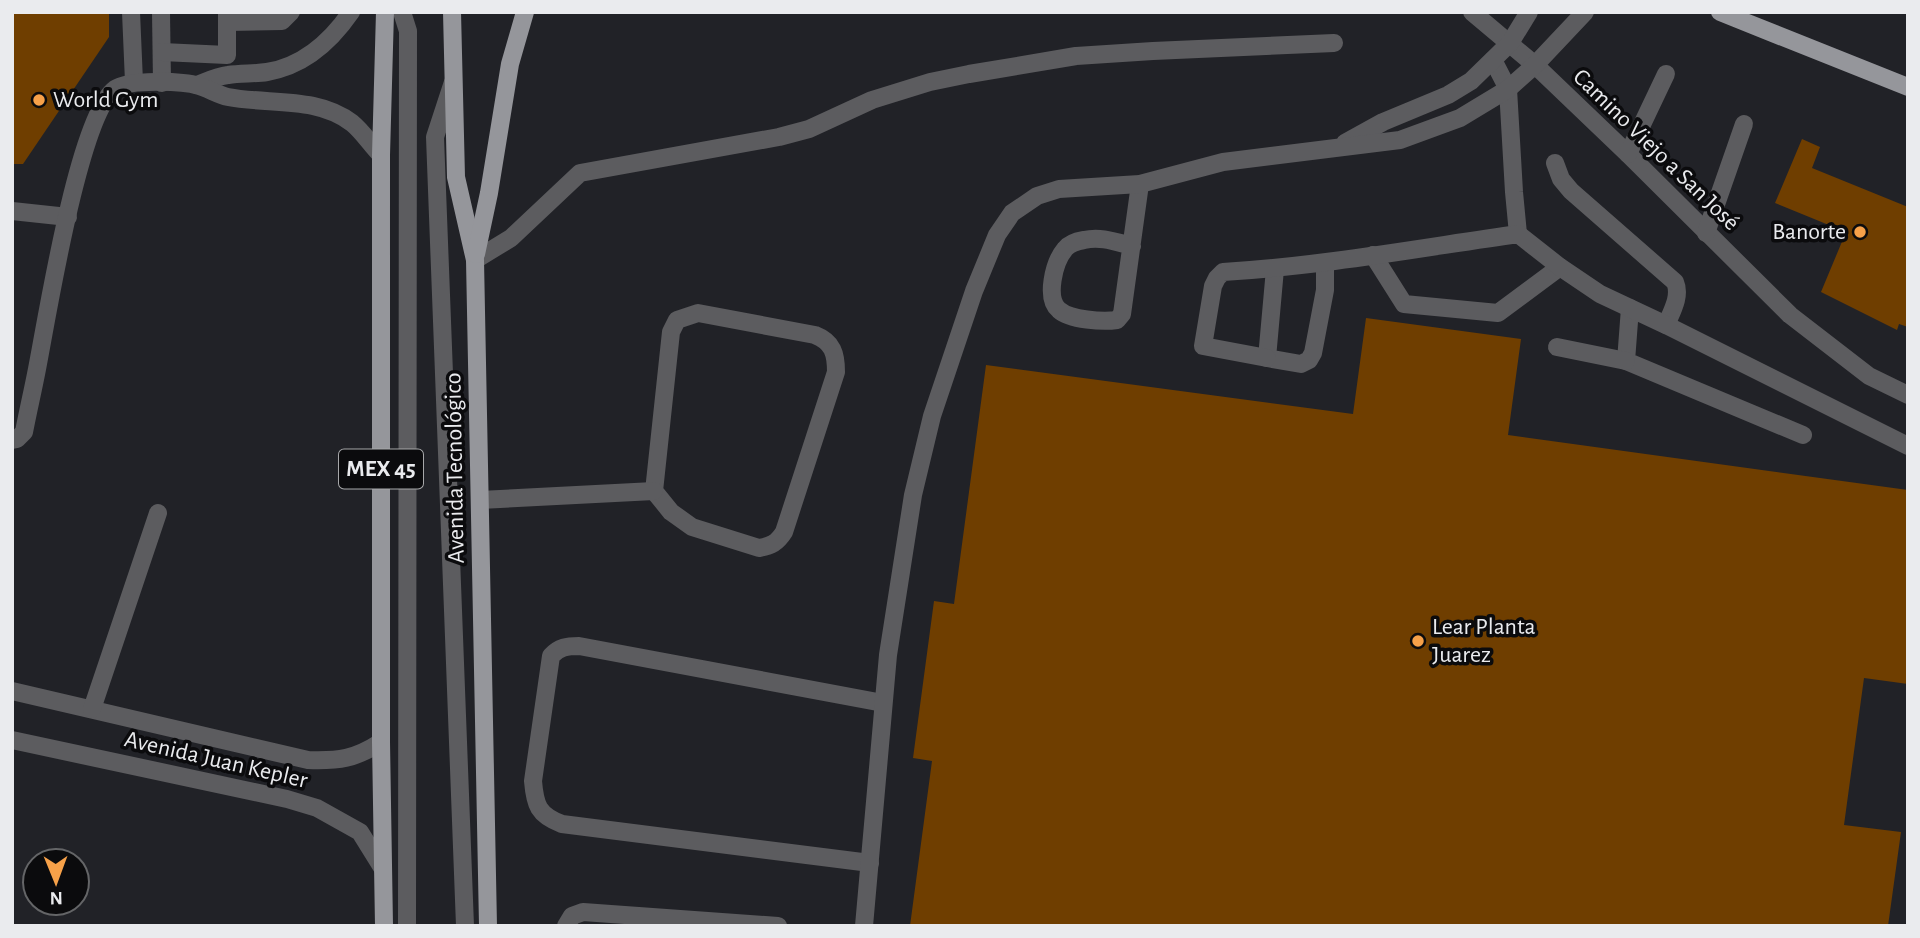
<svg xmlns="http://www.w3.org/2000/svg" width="1920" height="938" font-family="'Alegreya Sans',sans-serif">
<rect width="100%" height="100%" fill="#212227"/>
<!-- building -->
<g fill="#6f3e00">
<path d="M 12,12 L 109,12 L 109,37 L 23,164 L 12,164 Z"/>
<path d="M 1802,139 L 1820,147 L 1812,168 L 1908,207 L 1908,327 L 1899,324 L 1897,330 L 1821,292 L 1846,232 L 1775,203 Z"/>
<path d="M 1366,318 L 1521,339 L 1508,435 L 1908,490 L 1908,684 L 1864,678 L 1844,825 L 1901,832 L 1888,926 L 910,926 L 932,761 L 913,758 L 934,601 L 954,604 L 986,365 L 1353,414 Z"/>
</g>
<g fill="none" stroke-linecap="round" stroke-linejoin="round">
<!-- minor -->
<g stroke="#5c5c5f" stroke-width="18">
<path d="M 131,12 L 134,82"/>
<path d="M 161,12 L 162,83"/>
<path d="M 402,12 L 408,31 L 407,926"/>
<path d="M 1472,12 L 1535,65 L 1628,154 L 1790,315 L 1869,376 L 1908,395"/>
<path d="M 227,22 L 282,21 L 291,12"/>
<path d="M 162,52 L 227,55 L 227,12"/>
<path d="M 1493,60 L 1508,89 L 1514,192 L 1518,234"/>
<path d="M 453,82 L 435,137 L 465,926"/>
<path d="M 197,85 C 207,81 218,76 228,75 C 241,73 254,74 267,72 C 303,66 331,41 351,12"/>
<path d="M 1345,143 L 1383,122 L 1448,95 L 1471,81 L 1510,43 L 1529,12"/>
<path d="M 1628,154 L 1666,74"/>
<path d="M 1555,163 L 1561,179 L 1571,191 L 1675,282 C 1681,296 1672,311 1666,325"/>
<path d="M 12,211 L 68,217"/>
<path d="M 1706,233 L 1744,124"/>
<path d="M 1132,246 C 1116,242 1101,236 1084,240 C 1078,241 1069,244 1065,249 C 1054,262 1045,298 1059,310 C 1070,320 1103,322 1117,320 L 1122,314 L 1140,184"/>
<path d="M 1373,255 L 1404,304 L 1498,313 L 1560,267"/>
<path d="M 475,260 L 511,238 L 580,173 L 779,137 L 809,129 L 872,100 L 930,82 L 969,74 L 1076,56 L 1153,51 L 1334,43"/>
<path d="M 1275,269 L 1267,358 L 1301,364 L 1309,360 L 1313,353 L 1325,290 L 1325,263"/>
<path d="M 1630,308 L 1626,361 L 1803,435"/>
<path d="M 698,313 L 815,335 C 833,342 836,354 836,372 L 784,532 C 777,543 771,546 759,548 L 692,527 L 671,512 L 654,491 L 671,332 L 677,320 Z"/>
<path d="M 1557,347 L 1626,361"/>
<path d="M 1267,358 L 1203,346 L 1213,286 L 1217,278 L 1223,272 C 1322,266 1420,248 1518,234 L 1560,267 L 1600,294 L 1666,325 L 1908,446"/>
<path d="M 12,440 L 17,439 L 24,432 C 28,411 33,390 37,369 C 47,318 79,115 115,89 C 128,79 183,81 199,86 C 209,89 218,95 228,97 C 270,105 317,96 352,123 C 363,132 371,145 381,155"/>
<path d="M 480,500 L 654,491"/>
<path d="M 12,691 L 308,760 C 339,761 355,759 381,742"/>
<path d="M 92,709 L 158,513"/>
<path d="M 12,740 L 287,799 L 317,808 L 360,832 L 383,869"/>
<path d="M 870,863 L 562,824 C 538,815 535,805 533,781 L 551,656 C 559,647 567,646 579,646 L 883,703"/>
<path d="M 566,926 L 572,916 L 583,912 L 778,926"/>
<path d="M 864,926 L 888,655 L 913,495 L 932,416 L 974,291 L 997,235 L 1012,213 L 1037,196 L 1059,189 L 1140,184 L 1223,162 L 1400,140 L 1460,118 L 1508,89 L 1535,65 L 1585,12"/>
</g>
<!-- major -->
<g stroke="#95969b" stroke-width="18">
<path d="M 452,12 L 456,177 L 475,260 L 488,926"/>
<path d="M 1720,12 L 1908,87"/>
<path d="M 476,254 L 489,193 L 510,64 L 525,12"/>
<path d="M 384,926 L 381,742 L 381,155 L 385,12"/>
</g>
</g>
<!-- markers -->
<g fill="#f7a149" stroke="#0b0b0d" stroke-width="2.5">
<circle cx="39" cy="100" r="7"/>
<circle cx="1860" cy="232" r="7"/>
<circle cx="1418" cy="641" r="7"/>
</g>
<g text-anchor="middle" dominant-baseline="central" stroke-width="7" stroke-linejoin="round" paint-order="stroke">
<!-- shield labels -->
<rect fill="#0b0b0d" stroke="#a7a8aa" stroke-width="2" x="339" y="449.5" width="84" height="39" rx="5"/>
<g font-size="23" font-weight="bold" fill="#eaebee">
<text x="381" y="469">MEX 45</text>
</g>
<!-- poi labels -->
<g font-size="24" fill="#eaebee" stroke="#0b0b0d" text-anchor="start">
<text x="53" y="100">World Gym</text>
<text x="1846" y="232" text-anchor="end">Banorte</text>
<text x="1432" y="627">Lear Planta<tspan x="1432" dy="28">Juarez</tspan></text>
</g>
<!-- street labels -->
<g font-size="24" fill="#eaebee" stroke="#0b0b0d">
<text transform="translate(1656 150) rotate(44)">Camino Viejo a San José</text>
<text transform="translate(455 468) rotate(-91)">Avenida Tecnológico</text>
<text transform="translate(216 760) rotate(13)">Avenida Juan Kepler</text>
</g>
</g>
<!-- border -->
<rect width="1920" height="938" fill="none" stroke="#eaebee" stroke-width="28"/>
<!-- north arrow -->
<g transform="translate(56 882) rotate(179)"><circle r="33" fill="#0b0b0d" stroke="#646567" stroke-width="2"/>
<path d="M0-5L12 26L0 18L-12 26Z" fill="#f7a149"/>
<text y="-10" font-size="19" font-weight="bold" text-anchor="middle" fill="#eaebee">N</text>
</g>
</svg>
